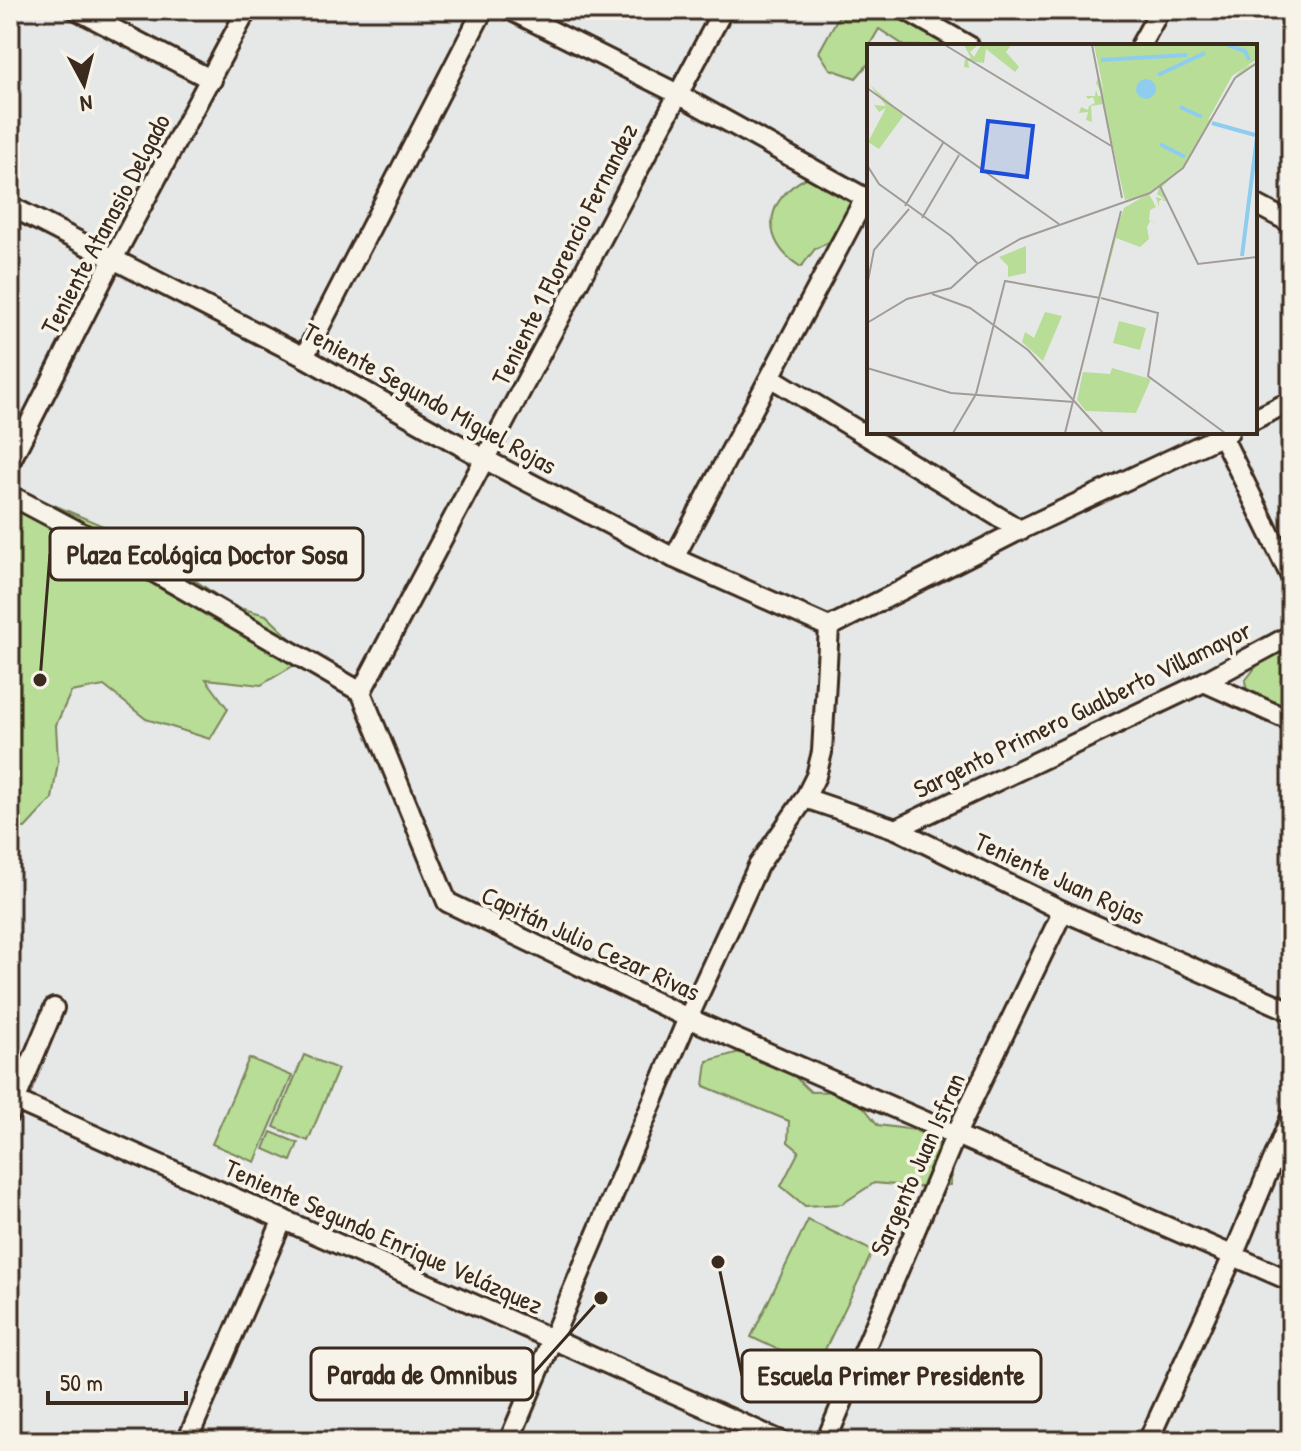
<svg xmlns="http://www.w3.org/2000/svg" width="1301" height="1451" font-family="'Patrick Hand',sans-serif">
<rect width="100%" height="100%" fill="#e6e8e8"/>
<filter id="ink" filterUnits="userSpaceOnUse"><feTurbulence type="fractalNoise" baseFrequency=".0125" numOctaves="2"/><feDisplacementMap in="SourceGraphic" scale="16" xChannelSelector="R" yChannelSelector="G"/><feConvolveMatrix kernelMatrix="1 2 1 2 8 2 1 2 1" color-interpolation-filters="sRGB"/></filter>
<g filter="url(#ink)">
<!-- green -->
<g fill="#b8dd97" stroke="#7a845a" stroke-width="2">
<path d="M 842,10 C 881,10 918,15 944,46 L 905,46 L 879,29 L 869,46 L 869,63 L 856,78 L 830,69 L 819,52 Z"/>
<path d="M 808,177 L 839,177 L 856,198 L 829,242 L 815,249 L 801,267 C 759,241 764,198 808,177 Z"/>
<path d="M 10,498 L 40,499 L 124,535 L 134,573 L 196,581 L 232,606 L 266,615 L 298,646 L 298,663 L 261,685 L 206,679 L 228,709 L 210,739 L 146,719 L 104,686 L 71,692 L 56,725 L 58,762 L 52,799 L 25,828 L 10,827 Z"/>
<path d="M 1291,649 L 1291,719 L 1248,696 L 1245,681 L 1262,659 Z"/>
<path d="M 743,1051 L 791,1073 L 811,1092 L 851,1091 L 878,1125 L 915,1130 L 955,1152 L 950,1185 L 917,1187 L 874,1183 L 842,1204 L 805,1206 L 781,1186 L 799,1151 L 788,1142 L 789,1121 L 704,1086 L 707,1061 Z"/>
<path d="M 304,1055 L 338,1069 L 308,1141 L 274,1127 Z"/>
<path d="M 249,1058 L 292,1076 L 255,1162 L 212,1144 Z"/>
<path d="M 271,1132 L 298,1143 L 291,1161 L 264,1149 Z"/>
<path d="M 808,1220 L 873,1251 L 816,1368 L 751,1337 Z"/>
</g>
<g fill="none" stroke-linecap="round" stroke-linejoin="round">
<defs>
<g id="minor">
<path d="M 77,10 L 212,80"/>
<path d="M 510,10 L 676,93 L 869,200"/>
<path d="M 906,10 L 969,46"/>
<path d="M 1140,46 L 1160,10"/>
<path d="M 1255,204 L 1291,223"/>
<path d="M 10,206 L 304,357 L 486,460 L 674,558 L 829,627"/>
<path d="M 304,357 L 483,10"/>
<path d="M 772,378 L 1020,530"/>
<path d="M 1255,419 L 1291,401"/>
<path d="M 1220,432 L 1291,577"/>
<path d="M 10,462 L 113,259 L 247,10"/>
<path d="M 10,495 L 140,564 L 361,692 L 447,902 L 688,1018 L 1291,1281"/>
<path d="M 674,558 L 865,198"/>
<path d="M 829,627 L 1020,530 L 1229,432"/>
<path d="M 1204,682 L 1291,721"/>
<path d="M 361,692 L 723,10"/>
<path d="M 805,798 L 896,829 L 1063,911 L 1291,1011"/>
<path d="M 896,829 L 1204,682 L 1291,635"/>
<path d="M 10,1098 L 781,1441"/>
<path d="M 10,1113 L 54,1008"/>
<path d="M 187,1441 L 283,1219"/>
<path d="M 509,1441 L 688,1018 L 758,866 L 805,798 L 816,776 L 822,752 L 829,627"/>
<path d="M 826,1441 L 956,1134 L 1063,911"/>
<path d="M 1148,1441 L 1233,1256 L 1291,1117"/>
</g>
</defs>
<!-- minor casing -->
<use href="#minor" stroke="#3b2a1e" stroke-width="24"/>
<!-- minor -->
<use href="#minor" stroke="#f7f3e8" stroke-width="18"/>
</g>
</g>
<g text-anchor="middle" dominant-baseline="central" stroke-width="7" stroke-linejoin="round" paint-order="stroke">
<!-- street labels -->
<g font-size="26" fill="#3b2a1e" stroke="#f7f3e8">
<text transform="translate(105 224) rotate(-62)">Teniente Atanasio Delgado</text>
<text transform="translate(564 254) rotate(-63)">Teniente 1 Florencio Fernandez</text>
<text transform="translate(430 398) rotate(29)">Teniente Segundo Miguel Rojas</text>
<text transform="translate(1082 709) rotate(-26)">Sargento Primero Gualberto Villamayor</text>
<text transform="translate(1060 878) rotate(25)">Teniente Juan Rojas</text>
<text transform="translate(591 943) rotate(25)">Capitán Julio Cezar Rivas</text>
<text transform="translate(917 1164) rotate(-66)">Sargento Juan Isfran</text>
<text transform="translate(384 1236) rotate(24)">Teniente Segundo Enrique Velázquez</text>
</g>
</g>
<!-- overview -->
<g transform="translate(867 44)">
<rect width="390" height="390" fill="#e6e8e8"/>
<path d="M 97,1 L 111,1 L 103,8 L 107,13 L 114,1 L 144,1 L 139,8 L 152,23 L 148,28 L 119,5 L 117,19 L 101,17 L 102,24 L 97,23 L 98,14 L 104,14 ZM 227,1 L 390,1 L 390,15 L 365,32 L 341,76 L 344,74 L 364,39 L 370,30 L 377,24 L 381,22 L 388,19 L 390,19 L 368,33 L 320,119 L 294,144 L 301,156 L 297,157 L 295,155 L 292,157 L 292,163 L 289,153 L 299,156 L 290,150 L 292,144 L 282,150 L 289,163 L 283,166 L 282,176 L 290,180 L 283,177 L 280,183 L 282,195 L 273,203 L 249,194 L 234,253 L 245,198 L 257,164 L 279,151 L 258,156 L 236,60 L 224,62 L 225,78 L 219,76 L 221,68 L 212,69 L 214,63 L 221,66 L 222,62 L 228,59 L 226,53 L 221,55 L 219,52 L 228,52 L 229,46 L 231,52 L 236,52 L 229,39 L 231,33 L 234,45 L 232,32 L 237,48 ZM 3,41 L 37,71 L 12,105 L 1,98 L 19,64 L 12,68 L 7,61 L 19,62 ZM 159,202 L 159,229 L 141,233 L 141,222 L 132,213 ZM 178,268 L 195,272 L 176,317 L 155,298 L 158,288 L 167,294 ZM 252,277 L 279,284 L 273,306 L 246,299 ZM 245,324 L 284,335 L 269,369 L 219,367 L 210,356 L 216,328 L 243,330 Z" fill="#b8dd97"/>
<path d="M269 45a10 10 0 1 1 20 0a10 10 0 1 1-20 0Z" fill="#8ecdee"/>
<path fill="none" stroke="#8ecdee" stroke-width="4" d="M 361,1 L 378,7 L 382,16M 234,16 L 320,11M 291,31 L 338,9M 313,63 L 335,73M 345,79 L 388,91M 293,100 L 318,113M 375,212 L 390,93"/>
<path fill="none" stroke="#a29c97" stroke-width="2" d="M 78,1 L 246,103M 225,1 L 255,154M 0,44 L 192,180M 0,121 L 12,140 L 84,192 L 111,220M 293,142 L 331,220 L 390,213M 38,162 L 76,99M 55,174 L 92,111M 0,242 L 7,206 L 42,165M 65,250 L 103,264 L 161,306 L 236,389M 234,254 L 291,269 L 281,332 L 358,389M 0,279 L 40,255 L 84,244 L 110,220 L 153,195 L 283,149 L 316,124 L 368,34 L 390,19M 0,324 L 84,349 L 207,358M 86,389 L 109,350 L 138,237 L 233,254M 198,389 L 254,167"/>
<path fill="#1d4ed8" fill-opacity="0.15" stroke="#1d4ed8" stroke-width="4" d="M 121,77 L 166,82 L 160,133 L 115,127 Z"/>
<rect width="390" height="390" fill="none" stroke="#3b2a1e" stroke-width="4"/>
</g>
<!-- callouts -->
<path fill="none" stroke="#3b2a1e" stroke-width="3" d="M40 680L50 554M601 1298L533 1374M718 1262L742 1376"/>
<g fill="#3b2a1e" stroke="#f7f3e8" stroke-width="3">
<circle cx="40" cy="680" r="8"/>
<circle cx="601" cy="1298" r="8"/>
<circle cx="718" cy="1262" r="8"/>
</g>
<g fill="#f7f3e8" stroke="#3b2a1e" stroke-width="3">
<rect x="50" y="528" width="313" height="52" rx="8"/>
<rect x="311" y="1348" width="222" height="52" rx="8"/>
<rect x="742" y="1350" width="299" height="52" rx="8"/>
</g>
<g font-size="28" text-anchor="middle" font-weight="bold" fill="#3b2a1e">
<text x="207" y="564">Plaza Ecológica Doctor Sosa</text>
<text x="422" y="1384">Parada de Omnibus</text>
<text x="891" y="1385">Escuela Primer Presidente</text>
</g>
<!-- margin -->
<rect width="1301" height="1451" fill="none" stroke="#f7f3e8" stroke-width="40"/>
<rect x="20" y="20" width="1261" height="1411" fill="none" stroke="#3b2a1e" stroke-width="3" filter="url(#ink)"/>
<!-- north arrow -->
<g transform="translate(84 84) rotate(173)" stroke="#f7f3e8" stroke-width="6" paint-order="stroke">
<path d="M0-6L14 30L0 20L-14 30Z" fill="#3b2a1e"/>
<text y="-12" font-size="22" font-weight="bold" text-anchor="middle" fill="#3b2a1e">N</text>
</g>
<!-- scale -->
<path d="M48 1391v12h138v-12" fill="none" stroke="#3b2a1e" stroke-width="4"/>
<text x="60" y="1391" font-size="24" fill="#3b2a1e" stroke="#f7f3e8" stroke-width="6" paint-order="stroke">50 m</text>
</svg>
